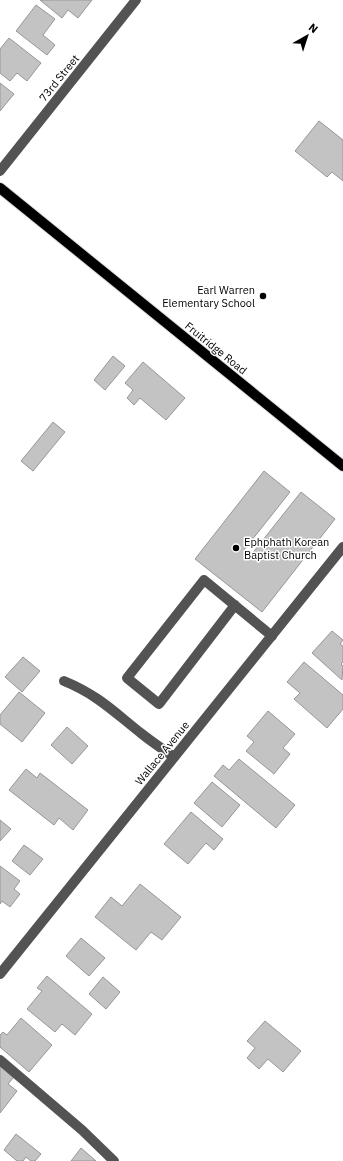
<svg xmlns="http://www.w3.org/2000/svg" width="343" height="1161" font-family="'IBM Plex Sans',sans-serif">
<rect width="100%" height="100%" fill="#fff"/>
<!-- building -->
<g fill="#c3c3c3" stroke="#979797">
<path d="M 40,0 L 92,0 L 78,18 L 68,10 L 62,18 Z"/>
<path d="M 36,5 L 55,19 L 43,35 L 55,45 L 47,55 L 16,31 Z"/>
<path d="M 9,38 L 41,63 L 27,81 L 17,73 L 10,81 L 0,73 L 0,49 Z"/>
<path d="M 0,83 L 14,94 L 0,111 Z"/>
<path d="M 319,121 L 343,140 L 343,181 L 332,172 L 327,177 L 295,151 Z"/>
<path d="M 113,356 L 125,366 L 105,390 L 94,380 Z"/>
<path d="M 143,362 L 185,398 L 166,420 L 140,398 L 134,405 L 127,398 L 133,390 L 125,383 Z"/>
<path d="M 53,422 L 65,432 L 33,471 L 21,461 Z"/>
<path d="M 264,471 L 290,492 L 244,550 L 251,555 L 301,492 L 335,519 L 262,612 L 195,559 Z"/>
<path d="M 332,631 L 343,640 L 340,644 L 343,646 L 343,662 L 341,664 L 343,666 L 342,680 L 312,653 Z"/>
<path d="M 23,657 L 40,671 L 22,692 L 5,677 Z"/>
<path d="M 304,662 L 343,695 L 343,709 L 327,728 L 294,699 L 300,693 L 287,682 Z"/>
<path d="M 19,692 L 45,713 L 22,742 L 0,724 L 0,715 Z"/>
<path d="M 268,711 L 295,734 L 283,748 L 290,754 L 274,774 L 246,751 L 254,742 L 247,736 Z"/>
<path d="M 67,727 L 88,746 L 72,764 L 51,745 Z"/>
<path d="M 239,759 L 295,805 L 276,828 L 214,776 L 223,765 L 229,770 Z"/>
<path d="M 26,769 L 37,778 L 40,773 L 88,810 L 73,830 L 59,818 L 54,825 L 9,790 Z"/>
<path d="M 212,782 L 240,805 L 222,827 L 194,803 Z"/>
<path d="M 191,812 L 223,839 L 214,850 L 206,843 L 188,864 L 164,844 Z"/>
<path d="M 0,820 L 11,829 L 0,841 Z"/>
<path d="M 24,845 L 43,859 L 30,875 L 12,861 Z"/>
<path d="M 0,866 L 20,881 L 14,889 L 20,894 L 10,907 L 2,901 L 0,904 Z"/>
<path d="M 140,884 L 181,917 L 162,940 L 151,932 L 136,950 L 95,917 L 111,897 L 122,906 Z"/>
<path d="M 81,938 L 105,958 L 89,976 L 66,956 Z"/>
<path d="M 47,976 L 92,1014 L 75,1035 L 62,1024 L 55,1032 L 27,1009 L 42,991 L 37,988 Z"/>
<path d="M 103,977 L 120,992 L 106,1009 L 89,994 Z"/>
<path d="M 21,1018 L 52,1045 L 29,1072 L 0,1047 L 0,1035 L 3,1032 L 7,1035 Z"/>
<path d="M 265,1021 L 301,1051 L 283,1072 L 268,1059 L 259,1069 L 247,1058 L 255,1048 L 247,1041 Z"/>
<path d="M 0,1066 L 14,1077 L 8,1084 L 17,1091 L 0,1113 Z"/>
<path d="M 16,1134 L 41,1154 L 35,1161 L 31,1161 L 26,1157 L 23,1161 L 17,1161 L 4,1150 Z"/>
<path d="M 81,1148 L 96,1161 L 71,1161 Z"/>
</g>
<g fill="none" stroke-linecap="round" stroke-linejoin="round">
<defs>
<path id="major" d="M 0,188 L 343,466"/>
</defs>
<!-- major casing -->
<use href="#major" stroke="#dbdbdb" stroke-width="12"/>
<!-- minor -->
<g stroke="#535353" stroke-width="10">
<path d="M 0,171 L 136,0"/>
<path d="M 235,605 L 159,704 L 127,678 L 204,580 L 272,636"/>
<path d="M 64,681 C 98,695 114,712 142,734 C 152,742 164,750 174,757"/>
<path d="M 0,974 L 343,547"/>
<path d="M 0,1060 L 82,1130 L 114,1161"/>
</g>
<!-- major -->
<use href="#major" stroke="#000" stroke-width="10"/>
</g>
<!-- markers -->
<g fill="#000" stroke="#fff" stroke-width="1.5">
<circle cx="263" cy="296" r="4"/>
<circle cx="236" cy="548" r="4"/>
</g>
<g text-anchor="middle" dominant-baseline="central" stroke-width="3" stroke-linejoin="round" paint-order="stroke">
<!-- street labels -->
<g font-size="11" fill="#000" stroke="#fff">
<text transform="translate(59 78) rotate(-51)">73rd Street</text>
<text transform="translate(216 348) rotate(39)">Fruitridge Road</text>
<text transform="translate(162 753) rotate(-51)">Wallace Avenue</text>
</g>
<!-- poi labels -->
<g font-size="11" fill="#000" stroke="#fff" text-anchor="end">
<text x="255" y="290">Earl Warren<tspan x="255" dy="13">Elementary School</tspan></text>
<text x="244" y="542" text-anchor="start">Ephphath Korean<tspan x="244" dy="13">Baptist Church</tspan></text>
</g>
</g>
<!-- north arrow -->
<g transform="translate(307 36) rotate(39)" stroke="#ffffff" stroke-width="3" paint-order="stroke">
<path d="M0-3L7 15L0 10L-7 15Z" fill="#000000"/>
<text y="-6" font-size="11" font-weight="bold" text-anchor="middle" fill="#000000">N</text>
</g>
</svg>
